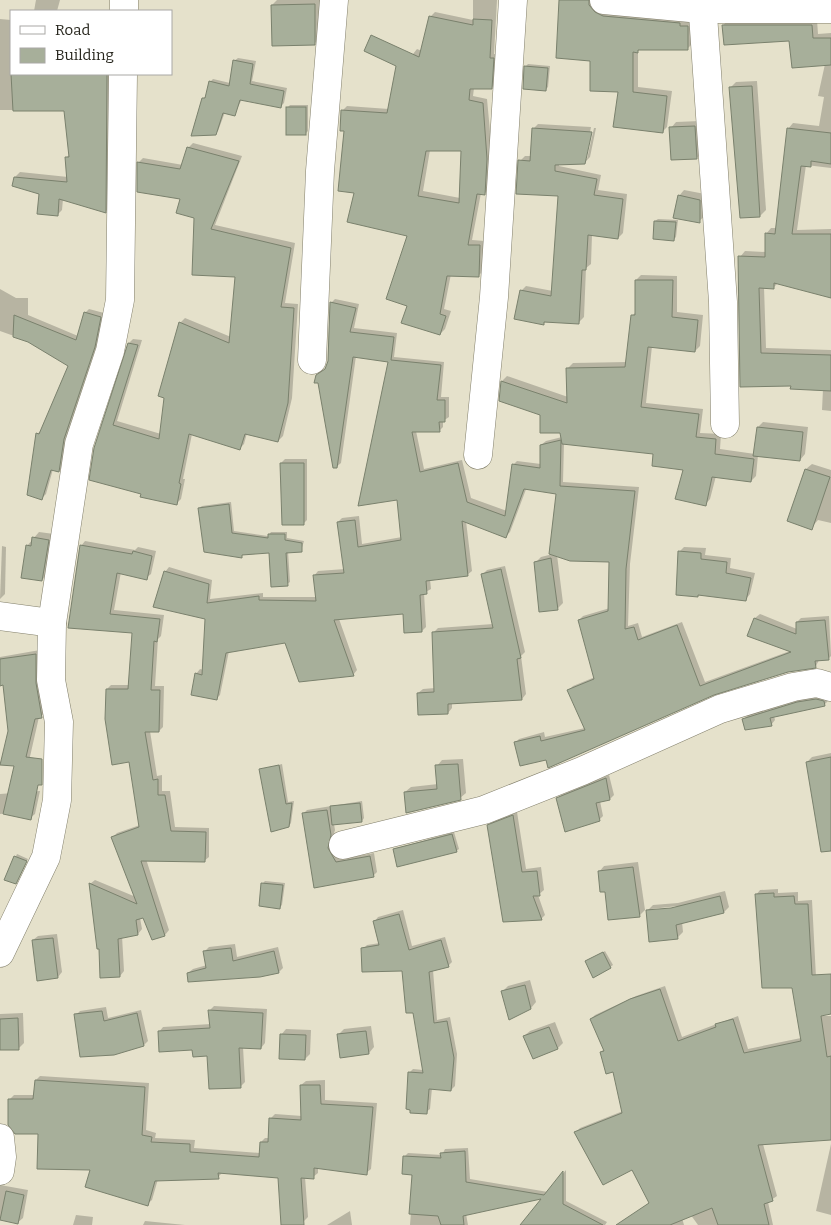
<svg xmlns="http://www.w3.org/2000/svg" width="831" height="1225" font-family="Bitter,serif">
<rect width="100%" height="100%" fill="#e5e1cb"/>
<!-- shadow -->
<g fill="#0003" fill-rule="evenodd">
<path d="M 36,0 L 60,0 L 57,11 L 34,11 Z"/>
<path d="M 277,0 L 320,0 L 320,38 L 314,44 L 272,5 Z"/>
<path d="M 473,0 L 497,0 L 494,54 L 498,54 L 496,83 L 491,88 L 474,88 L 473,96 L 487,99 L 492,153 L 489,189 L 484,194 L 481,193 L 472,240 L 485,241 L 483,271 L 478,276 L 451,274 L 444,309 L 451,311 L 445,329 L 440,334 L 408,305 L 409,235 L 355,192 L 342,111 L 347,106 L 389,109 L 412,71 L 413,54 L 417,49 L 422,51 L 430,17 L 435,12 L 473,20 ZM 430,150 L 462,150 L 460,198 L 423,191 Z"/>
<path d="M 560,0 L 594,0 L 684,18 L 684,22 L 693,22 L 692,44 L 687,49 L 640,49 L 638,51 L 638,87 L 672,91 L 667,127 L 662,132 L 592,60 Z"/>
<path d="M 0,19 L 11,20 L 11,74 L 112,74 L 110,207 L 105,212 L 63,199 L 62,210 L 57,215 L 41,193 L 15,177 L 20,172 L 68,177 L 66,158 L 70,154 L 65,110 L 0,110 Z"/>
<path d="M 729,20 L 817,20 L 818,34 L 831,33 L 831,168 L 806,165 L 797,230 L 831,229 L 831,282 L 778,283 L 774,287 L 764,287 L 766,348 L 831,350 L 831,411 L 822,410 L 823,389 L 792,385 L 741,386 L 740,257 L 745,251 L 766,252 L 766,234 L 771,228 L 777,228 L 788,129 L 793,123 L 819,126 L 824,97 L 818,96 L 825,64 L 790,39 L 723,25 Z"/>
<path d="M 238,58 L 256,61 L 252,81 L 287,88 L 284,103 L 281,106 L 242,99 L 234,115 L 225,112 L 218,131 L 215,134 L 203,99 L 207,95 L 210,82 L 213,79 L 230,83 L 234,61 Z"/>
<path d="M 528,64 L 550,66 L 548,87 L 546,89 L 526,66 Z"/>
<path d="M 757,81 L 766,210 L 760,216 L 741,217 L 730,88 L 736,82 Z"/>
<path d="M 290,105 L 308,105 L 308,131 L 306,133 L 287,108 Z"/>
<path d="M 700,121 L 702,152 L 697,158 L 671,128 L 676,122 Z"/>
<path d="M 538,124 L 591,127 L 585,159 L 587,159 L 594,128 L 596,128 L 590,157 L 585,162 L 559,163 L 559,166 L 601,175 L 598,190 L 627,194 L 623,233 L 618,238 L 592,235 L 591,264 L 586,268 L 584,317 L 579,322 L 546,321 L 543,324 L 521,291 L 526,286 L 553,291 L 559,194 L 520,161 L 525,156 L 532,156 L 533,129 Z"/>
<path d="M 193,143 L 242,156 L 215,225 L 295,243 L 285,303 L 298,304 L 292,398 L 283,436 L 278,441 L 247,433 L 244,444 L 239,449 L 192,434 L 183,479 L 185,479 L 181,499 L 177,503 L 91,479 L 129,343 L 133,339 L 142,340 L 117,421 L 161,434 L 180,323 L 185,318 L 231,337 L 236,276 L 182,198 L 139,162 L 143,158 L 183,165 L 188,148 Z"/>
<path d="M 684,190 L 705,194 L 705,216 L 699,221 L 679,196 Z"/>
<path d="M 658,219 L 678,220 L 676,237 L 674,239 L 655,221 Z"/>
<path d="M 641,275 L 677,276 L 677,312 L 703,315 L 700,346 L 695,351 L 652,346 L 646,403 L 703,409 L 700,433 L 721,434 L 720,449 L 755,454 L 758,427 L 763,422 L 808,427 L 805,454 L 800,460 L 758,455 L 756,476 L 751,481 L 716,476 L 710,499 L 705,505 L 684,469 L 654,453 L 564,443 L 563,482 L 639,487 L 630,564 L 628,626 L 638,623 L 642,637 L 682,622 L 705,682 L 790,651 L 749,635 L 755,618 L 760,614 L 797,629 L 797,622 L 801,618 L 829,616 L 831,656 L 828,659 L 819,660 L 816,666 L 788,671 L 713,694 L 547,758 L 515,743 L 519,739 L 544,732 L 545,737 L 585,728 L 569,690 L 573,686 L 595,677 L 579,620 L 583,616 L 610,608 L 611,561 L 557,555 L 563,603 L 557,609 L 536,562 L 541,557 L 553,554 L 557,493 L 528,484 L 510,532 L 506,536 L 466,521 L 472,571 L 467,575 L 430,579 L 431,589 L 424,593 L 426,627 L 422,631 L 404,613 L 339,619 L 357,670 L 353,675 L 286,641 L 229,651 L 220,695 L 216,699 L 196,674 L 200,669 L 204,670 L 206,618 L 165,572 L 169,567 L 212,580 L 210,599 L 263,593 L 263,597 L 316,597 L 314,576 L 318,571 L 345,569 L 338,522 L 342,518 L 359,516 L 362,544 L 402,537 L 390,361 L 356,356 L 341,463 L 336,467 L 317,375 L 327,367 L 329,361 L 331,303 L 335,299 L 359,304 L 354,328 L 397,333 L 394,357 L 444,362 L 441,397 L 449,397 L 449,417 L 443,421 L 443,427 L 439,431 L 416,431 L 424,469 L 462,460 L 471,498 L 507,511 L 513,465 L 517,461 L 541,464 L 541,445 L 546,441 L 562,437 L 562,432 L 542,414 L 501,400 L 502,381 L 507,376 L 568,397 L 568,368 L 573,363 L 627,362 L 632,316 L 636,312 L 636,280 Z"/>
<path d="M 0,289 L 16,298 L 28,298 L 28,315 L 78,336 L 85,313 L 89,309 L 104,313 L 98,342 L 68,434 L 63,467 L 59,471 L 53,469 L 46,494 L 42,498 L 37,434 L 42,430 L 70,365 L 28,341 L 0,331 Z"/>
<path d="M 285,459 L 307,459 L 307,520 L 303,524 L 281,463 Z"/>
<path d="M 812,464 L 831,470 L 831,523 L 818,520 L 811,528 L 789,520 L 806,469 Z"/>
<path d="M 231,502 L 234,531 L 268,536 L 271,532 L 287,532 L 287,538 L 304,541 L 301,551 L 288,551 L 290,582 L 287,584 L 270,552 L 244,554 L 241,556 L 199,508 L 202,506 Z"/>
<path d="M 39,532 L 54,534 L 48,574 L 42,580 L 27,546 Z"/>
<path d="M 85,541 L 135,550 L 138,547 L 156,551 L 151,574 L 146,578 L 121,572 L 114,610 L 164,615 L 161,636 L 158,639 L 155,686 L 164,686 L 163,727 L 159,731 L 150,731 L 157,776 L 162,775 L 162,791 L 170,791 L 175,827 L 209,828 L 209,857 L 204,861 L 146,859 L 169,930 L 165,935 L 153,939 L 144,917 L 140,918 L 142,929 L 138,934 L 122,936 L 124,971 L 120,976 L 100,948 L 90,884 L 95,880 L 136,897 L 112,838 L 117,833 L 140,825 L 130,761 L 107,689 L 111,685 L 130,685 L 133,632 L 69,627 L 81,546 Z"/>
<path d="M 2,546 L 6,547 L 5,594 L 0,599 Z"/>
<path d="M 684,547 L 706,548 L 705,555 L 731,558 L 730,568 L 755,573 L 750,594 L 746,599 L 700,594 L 698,596 L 680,551 Z"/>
<path d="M 505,566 L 525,652 L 521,656 L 526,694 L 522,699 L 452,703 L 452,708 L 448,713 L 418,693 L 423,689 L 435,688 L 433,633 L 438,628 L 493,624 L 483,574 L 487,570 Z"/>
<path d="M 40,650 L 47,712 L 39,717 L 29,761 L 24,766 L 10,731 L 4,684 L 0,682 L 0,657 Z"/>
<path d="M 821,695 L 827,697 L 828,701 L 824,705 L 774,716 L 775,720 L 771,725 L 744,719 L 748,715 L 802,699 Z"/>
<path d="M 831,753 L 831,840 L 807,762 L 812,757 Z"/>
<path d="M 463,759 L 466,793 L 460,798 L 405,792 L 411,787 L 438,784 L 437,766 L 442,760 Z"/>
<path d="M 282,764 L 288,802 L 294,801 L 291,823 L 289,826 L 260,770 Z"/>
<path d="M 609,775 L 614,795 L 610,799 L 600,801 L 603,816 L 599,820 L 558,798 L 561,795 Z"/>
<path d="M 40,791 L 35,814 L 30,818 L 9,813 L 0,814 L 0,794 Z"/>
<path d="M 362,801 L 364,818 L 362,821 L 334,824 L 335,830 L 331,844 L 340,859 L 374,853 L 377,872 L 373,876 L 315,886 L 303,814 L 307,810 Z"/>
<path d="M 517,812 L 526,869 L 541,867 L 544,890 L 538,895 L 545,915 L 541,919 L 488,826 L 493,821 Z"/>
<path d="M 454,832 L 459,849 L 456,851 L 394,849 Z"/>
<path d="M 17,854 L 28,859 L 15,883 L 6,879 Z"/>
<path d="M 638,862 L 645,910 L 639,916 L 606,890 L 599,872 L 604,866 Z"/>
<path d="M 265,881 L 285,883 L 282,905 L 280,907 L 263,883 Z"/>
<path d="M 778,889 L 778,893 L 798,892 L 798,901 L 812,900 L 818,1016 L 831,1016 L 831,1139 L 763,1144 L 777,1196 L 768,1202 L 773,1225 L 698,1225 L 675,1193 L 684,1225 L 642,1225 L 635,1214 L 650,1202 L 633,1168 L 576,1132 L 580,1128 L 623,1111 L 614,1070 L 601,1052 L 604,1049 L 591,1019 L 595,1015 L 636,996 L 665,986 L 682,1037 L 738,1016 L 748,1049 L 801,1038 L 793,987 L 756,895 L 760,890 Z"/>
<path d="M 725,891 L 729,907 L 724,912 L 682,922 L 683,932 L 677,938 L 647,911 L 653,905 L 678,903 ZM 678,906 L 678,909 L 651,911 L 651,909 Z"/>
<path d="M 403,910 L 412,946 L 445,937 L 452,962 L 448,966 L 433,970 L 437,1020 L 450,1017 L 457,1054 L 455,1086 L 451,1090 L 432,1088 L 430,1109 L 426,1112 L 409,1073 L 413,1069 L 423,1070 L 414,1011 L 403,970 L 363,949 L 367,945 L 380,943 L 375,921 L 378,917 Z"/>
<path d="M 57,934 L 62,972 L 58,977 L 33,940 L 38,936 Z"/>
<path d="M 235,944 L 237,957 L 278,947 L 283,968 L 279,972 L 260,976 L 188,973 L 193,969 L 207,965 L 205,951 L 209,947 Z"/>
<path d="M 605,951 L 613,965 L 610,967 L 586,962 Z"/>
<path d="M 530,980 L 536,1002 L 531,1008 L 510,1018 L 502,992 L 508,986 Z"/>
<path d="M 214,1006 L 267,1009 L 265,1043 L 261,1048 L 243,1047 L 245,1082 L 240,1087 L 208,1055 L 159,1032 L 163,1027 L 211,1024 L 209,1011 Z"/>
<path d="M 106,1007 L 108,1018 L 141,1010 L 148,1041 L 144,1045 L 76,1015 L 80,1011 Z"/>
<path d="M 23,1013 L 24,1043 L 19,1048 L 0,1049 L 0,1014 Z"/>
<path d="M 555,1022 L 563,1043 L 558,1048 L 524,1036 L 530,1031 Z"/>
<path d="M 371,1026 L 374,1047 L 369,1053 L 338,1035 L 344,1029 Z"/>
<path d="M 286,1029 L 311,1030 L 310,1054 L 305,1059 L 281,1035 Z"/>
<path d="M 40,1076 L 149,1083 L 146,1130 L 156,1133 L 155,1138 L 195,1140 L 194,1148 L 260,1153 L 261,1142 L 265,1138 L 269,1138 L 270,1119 L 275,1114 L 302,1116 L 301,1085 L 306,1081 L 325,1080 L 325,1100 L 377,1103 L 371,1169 L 366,1173 L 318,1167 L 318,1173 L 313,1177 L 305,1177 L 308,1217 L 303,1222 L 293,1225 L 285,1225 L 279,1177 L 223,1172 L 218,1177 L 158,1179 L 152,1200 L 147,1204 L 39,1133 L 10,1099 L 14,1095 L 35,1095 L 36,1080 Z"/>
<path d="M 831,1144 L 831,1215 L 816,1211 Z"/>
<path d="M 468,1148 L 470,1179 L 548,1192 L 566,1170 L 566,1201 L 607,1222 L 605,1225 L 522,1225 L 544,1197 L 466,1214 L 468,1225 L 410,1225 L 414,1174 L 404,1157 L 408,1153 L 442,1155 L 445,1149 Z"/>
<path d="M 0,1185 L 28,1190 L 23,1218 L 17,1223 L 0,1219 Z"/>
<path d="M 350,1211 L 352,1225 L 327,1225 Z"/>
<path d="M 76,1215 L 93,1217 L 92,1225 L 73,1225 Z"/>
<path d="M 145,1221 L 185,1225 L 143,1225 Z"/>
</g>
<!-- building -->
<g fill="#a7af9a" stroke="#7a816d" fill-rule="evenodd">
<path d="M 559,0 L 589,0 L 589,5 L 595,12 L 603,16 L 680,23 L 680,26 L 688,26 L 688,50 L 638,50 L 638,53 L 633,52 L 633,92 L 667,96 L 663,133 L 613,127 L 618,92 L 590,91 L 590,61 L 556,58 Z"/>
<path d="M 315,4 L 315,45 L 272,46 L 271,5 Z"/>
<path d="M 429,16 L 473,25 L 473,19 L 492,20 L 490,58 L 494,58 L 492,89 L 470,89 L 469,100 L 483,103 L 487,159 L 485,195 L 477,194 L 468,245 L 480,245 L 479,277 L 447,276 L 440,314 L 446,316 L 440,335 L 401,323 L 407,306 L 386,299 L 407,236 L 347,222 L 354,193 L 338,191 L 344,131 L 340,131 L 341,110 L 387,113 L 396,66 L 364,51 L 371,35 L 419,57 ZM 426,151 L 461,151 L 459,203 L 418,196 Z"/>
<path d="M 722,25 L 812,25 L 813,38 L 831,38 L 831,65 L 792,68 L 789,41 L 724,45 Z"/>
<path d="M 233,60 L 253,64 L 250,84 L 284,91 L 281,108 L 240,100 L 235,116 L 223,113 L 216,135 L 191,136 L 202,98 L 205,98 L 209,81 L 229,86 Z"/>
<path d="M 524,66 L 548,68 L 546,91 L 523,89 Z"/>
<path d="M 11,74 L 107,74 L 106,213 L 59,199 L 58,216 L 37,214 L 39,194 L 12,186 L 14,177 L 67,182 L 65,157 L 69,157 L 64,111 L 13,111 Z"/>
<path d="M 752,86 L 760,217 L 740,218 L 729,87 Z"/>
<rect x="286" y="107" width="20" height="28"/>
<path d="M 695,126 L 697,159 L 671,160 L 669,127 Z"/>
<path d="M 532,128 L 592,132 L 585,164 L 555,165 L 555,171 L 597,179 L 594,195 L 623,199 L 618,239 L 588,235 L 586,270 L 582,270 L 579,324 L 544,322 L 544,325 L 514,319 L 520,290 L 551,296 L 558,196 L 516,194 L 518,160 L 530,161 Z"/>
<path d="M 787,128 L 831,133 L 831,164 L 811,161 L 811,167 L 801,166 L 792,234 L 831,234 L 831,298 L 774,283 L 774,289 L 759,288 L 761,353 L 831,355 L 831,391 L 790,389 L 791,386 L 740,387 L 738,256 L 765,257 L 765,233 L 775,234 Z"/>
<path d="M 187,147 L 239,161 L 211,229 L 291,248 L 281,307 L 294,308 L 288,403 L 278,442 L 245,434 L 240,450 L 189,434 L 179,483 L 181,484 L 177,505 L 140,497 L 141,494 L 89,480 L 94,448 L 128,343 L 138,345 L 113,425 L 159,439 L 164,398 L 158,396 L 179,322 L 229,343 L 235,277 L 192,275 L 194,218 L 176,213 L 180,199 L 137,192 L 137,162 L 180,169 Z"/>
<path d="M 678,195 L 700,200 L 700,223 L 673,218 Z"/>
<path d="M 654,221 L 676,222 L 674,241 L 653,239 Z"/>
<path d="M 635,280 L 673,280 L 672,317 L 698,320 L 695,352 L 648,347 L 641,407 L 699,414 L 696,437 L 716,439 L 715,454 L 754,459 L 751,482 L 712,477 L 706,506 L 675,499 L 683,470 L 652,466 L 653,454 L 562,444 L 560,433 L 540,433 L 540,415 L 499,401 L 501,381 L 567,403 L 566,368 L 625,367 L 631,315 L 635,315 Z"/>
<path d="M 330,302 L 356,308 L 350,332 L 394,337 L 391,360 L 441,365 L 437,400 L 445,400 L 445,422 L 439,422 L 440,432 L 412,432 L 420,472 L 458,463 L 467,502 L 505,516 L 512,464 L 540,468 L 540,445 L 561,440 L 560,486 L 635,491 L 626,569 L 625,629 L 634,627 L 638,640 L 677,625 L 700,686 L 791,652 L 747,636 L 754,618 L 796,634 L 796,622 L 825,620 L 829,660 L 815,661 L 816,668 L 788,672 L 714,695 L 548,768 L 546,760 L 520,766 L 514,742 L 540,736 L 541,741 L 585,730 L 567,690 L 594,679 L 578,620 L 608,611 L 609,562 L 570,561 L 549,554 L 556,494 L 524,489 L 506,538 L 462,521 L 468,576 L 426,581 L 427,594 L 420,595 L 422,632 L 404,633 L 403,614 L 334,620 L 354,676 L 299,682 L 285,643 L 226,653 L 217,700 L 191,695 L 195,673 L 202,675 L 205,619 L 153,607 L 164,571 L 209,584 L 207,603 L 259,596 L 259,600 L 316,601 L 313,575 L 344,573 L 337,522 L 355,520 L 358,547 L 401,540 L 397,500 L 358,506 L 388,362 L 353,357 L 337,468 L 333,468 L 318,383 L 314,383 L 316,375 L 325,369 L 328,361 Z"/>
<path d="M 84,312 L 101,317 L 95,347 L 64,439 L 59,472 L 51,470 L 42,500 L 27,495 L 36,433 L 39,434 L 68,366 L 28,342 L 13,337 L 14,315 L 76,340 Z"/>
<path d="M 757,427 L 803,432 L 800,461 L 753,456 Z"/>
<path d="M 280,463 L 304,463 L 304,525 L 282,525 Z"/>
<path d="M 805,469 L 830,477 L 812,530 L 787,521 Z"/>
<path d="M 229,504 L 232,533 L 268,538 L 268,534 L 285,534 L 285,540 L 302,543 L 302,552 L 286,553 L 288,586 L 271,587 L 269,553 L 242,555 L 242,558 L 204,552 L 198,508 Z"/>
<path d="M 32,537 L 49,540 L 42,581 L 21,578 L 26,545 L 31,546 Z"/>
<path d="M 80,545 L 132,554 L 133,551 L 152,556 L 147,580 L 117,573 L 110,614 L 160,619 L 157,642 L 154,641 L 151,690 L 160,690 L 159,732 L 145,732 L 153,780 L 158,779 L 158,795 L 165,795 L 171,831 L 206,832 L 205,862 L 141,861 L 165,936 L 152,940 L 143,918 L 136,920 L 138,935 L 118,939 L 120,977 L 100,978 L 99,949 L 97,949 L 89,883 L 137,904 L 111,837 L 139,827 L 129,762 L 112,765 L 105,719 L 106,689 L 128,689 L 132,633 L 68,628 Z"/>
<path d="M 678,551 L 701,553 L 701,559 L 727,562 L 726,573 L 751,578 L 746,601 L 698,595 L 698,597 L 676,595 Z"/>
<path d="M 551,558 L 558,610 L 539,612 L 534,562 Z"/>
<path d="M 501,569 L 521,658 L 517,659 L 522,700 L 448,704 L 448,714 L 418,715 L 417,693 L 434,692 L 432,632 L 493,628 L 481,574 Z"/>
<path d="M 36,654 L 36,683 L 42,718 L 35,719 L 26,757 L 42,759 L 42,785 L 38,785 L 31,820 L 3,814 L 14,766 L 0,765 L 8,731 L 3,685 L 0,686 L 0,659 Z"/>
<path d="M 816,699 L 824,701 L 825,706 L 770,718 L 772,726 L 745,730 L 742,719 L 797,702 Z"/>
<path d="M 831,757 L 831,851 L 821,852 L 806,762 Z"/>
<path d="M 458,764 L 461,800 L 406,813 L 404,792 L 437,789 L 435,765 Z"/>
<path d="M 279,765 L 286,804 L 292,803 L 289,827 L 271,832 L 259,769 Z"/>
<path d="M 606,778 L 610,800 L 596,803 L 600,821 L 565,832 L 556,798 Z"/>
<path d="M 360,803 L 362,822 L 332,825 L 330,806 Z"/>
<path d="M 327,810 L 331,835 L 328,848 L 336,862 L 370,856 L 374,877 L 314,888 L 302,813 Z"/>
<path d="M 513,815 L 522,872 L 537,871 L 540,896 L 533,896 L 542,920 L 503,922 L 487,825 Z"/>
<path d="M 452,834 L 457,852 L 397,867 L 393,849 Z"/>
<path d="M 14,856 L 27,861 L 16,884 L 4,880 Z"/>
<path d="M 633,867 L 640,917 L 608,920 L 605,892 L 600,892 L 598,871 Z"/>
<path d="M 261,883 L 283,885 L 280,909 L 259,906 Z"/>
<path d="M 774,893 L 774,897 L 794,896 L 795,904 L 808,904 L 812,975 L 831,974 L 831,1014 L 821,1016 L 827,1057 L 831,1056 L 831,1140 L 758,1145 L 773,1201 L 764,1204 L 769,1225 L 718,1225 L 712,1208 L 670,1225 L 616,1225 L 649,1203 L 632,1170 L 603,1185 L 574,1132 L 622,1113 L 613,1072 L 606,1074 L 600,1052 L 604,1051 L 590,1019 L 630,999 L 660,989 L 678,1041 L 716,1027 L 715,1024 L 733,1019 L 744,1053 L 801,1041 L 792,988 L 762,988 L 755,894 Z"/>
<path d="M 720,896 L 724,913 L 676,925 L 678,939 L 649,942 L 646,910 L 671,908 Z"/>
<path d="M 399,914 L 409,950 L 441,940 L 449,967 L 429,972 L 434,1023 L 447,1021 L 454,1058 L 451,1091 L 429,1089 L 427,1114 L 410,1113 L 410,1110 L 406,1109 L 408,1072 L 423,1073 L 413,1013 L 406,1013 L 402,971 L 362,972 L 361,948 L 379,945 L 373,921 Z"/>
<path d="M 53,938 L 58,978 L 37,981 L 32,940 Z"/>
<path d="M 231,948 L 233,961 L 274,951 L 279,973 L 260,977 L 188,982 L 187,973 L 206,968 L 203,951 Z"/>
<path d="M 603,952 L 611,968 L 593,978 L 585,961 Z"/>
<path d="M 525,985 L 531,1009 L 509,1020 L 501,991 Z"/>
<path d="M 208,1010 L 263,1013 L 261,1049 L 239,1048 L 241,1088 L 209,1089 L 207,1056 L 193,1057 L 192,1050 L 159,1052 L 158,1031 L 210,1028 Z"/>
<path d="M 102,1011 L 104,1021 L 137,1013 L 144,1046 L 114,1055 L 80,1057 L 74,1014 Z"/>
<path d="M 18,1018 L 19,1050 L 0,1050 L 0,1019 Z"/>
<path d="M 549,1027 L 558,1049 L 533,1059 L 523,1036 Z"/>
<path d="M 366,1031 L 369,1054 L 340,1058 L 337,1034 Z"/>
<path d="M 280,1034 L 306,1035 L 305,1060 L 279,1059 Z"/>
<path d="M 35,1080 L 145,1087 L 142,1135 L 152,1137 L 151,1142 L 190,1144 L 190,1152 L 259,1157 L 260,1142 L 268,1142 L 269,1118 L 301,1120 L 300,1085 L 320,1085 L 321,1104 L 373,1107 L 367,1175 L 314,1168 L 314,1179 L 301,1178 L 304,1225 L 281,1225 L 278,1178 L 218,1173 L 219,1179 L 155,1181 L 148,1206 L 85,1187 L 90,1170 L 37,1169 L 38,1134 L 15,1134 L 8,1125 L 8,1099 L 33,1099 Z"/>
<path d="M 465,1151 L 466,1182 L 544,1195 L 563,1171 L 563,1204 L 603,1225 L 520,1225 L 541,1199 L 463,1216 L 464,1225 L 441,1225 L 438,1216 L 409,1214 L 412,1175 L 402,1174 L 403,1156 L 441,1158 L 440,1153 Z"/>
<path d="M 6,1191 L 24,1195 L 18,1224 L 0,1220 Z"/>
</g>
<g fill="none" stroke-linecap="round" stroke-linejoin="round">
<defs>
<g id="minor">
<path d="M 604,0 L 701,9 L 831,9"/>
<path d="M 702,0 L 723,302 L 725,424"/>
<path d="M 124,11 L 124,0"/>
<path d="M 312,360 L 320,171 L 334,0"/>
<path d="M 478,455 L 494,297 L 513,0"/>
<path d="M 0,616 L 52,623"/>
<path d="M 343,845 L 484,810 L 582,771 L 720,709 L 793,687 L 817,683 L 831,687"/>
<path d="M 0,953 L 46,857 L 57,800 L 59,722 L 51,680 L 52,623 L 79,444 L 110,351 L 120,300 L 123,74"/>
<path d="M 0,1138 L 2,1157 L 0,1171"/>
</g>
</defs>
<!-- minor casing -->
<use href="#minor" stroke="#827f6b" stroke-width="29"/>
<!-- minor -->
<use href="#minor" stroke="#fff" stroke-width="28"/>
</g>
<!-- legend -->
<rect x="10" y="10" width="162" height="65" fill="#ffffff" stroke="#a9a8a5"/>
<rect x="20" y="26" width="25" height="8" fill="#ffffff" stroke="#a9a8a5"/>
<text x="55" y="35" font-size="15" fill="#27261d">Road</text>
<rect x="20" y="48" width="25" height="15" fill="#a7af9a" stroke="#a9a8a5"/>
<text x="55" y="60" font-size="15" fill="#27261d">Building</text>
</svg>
